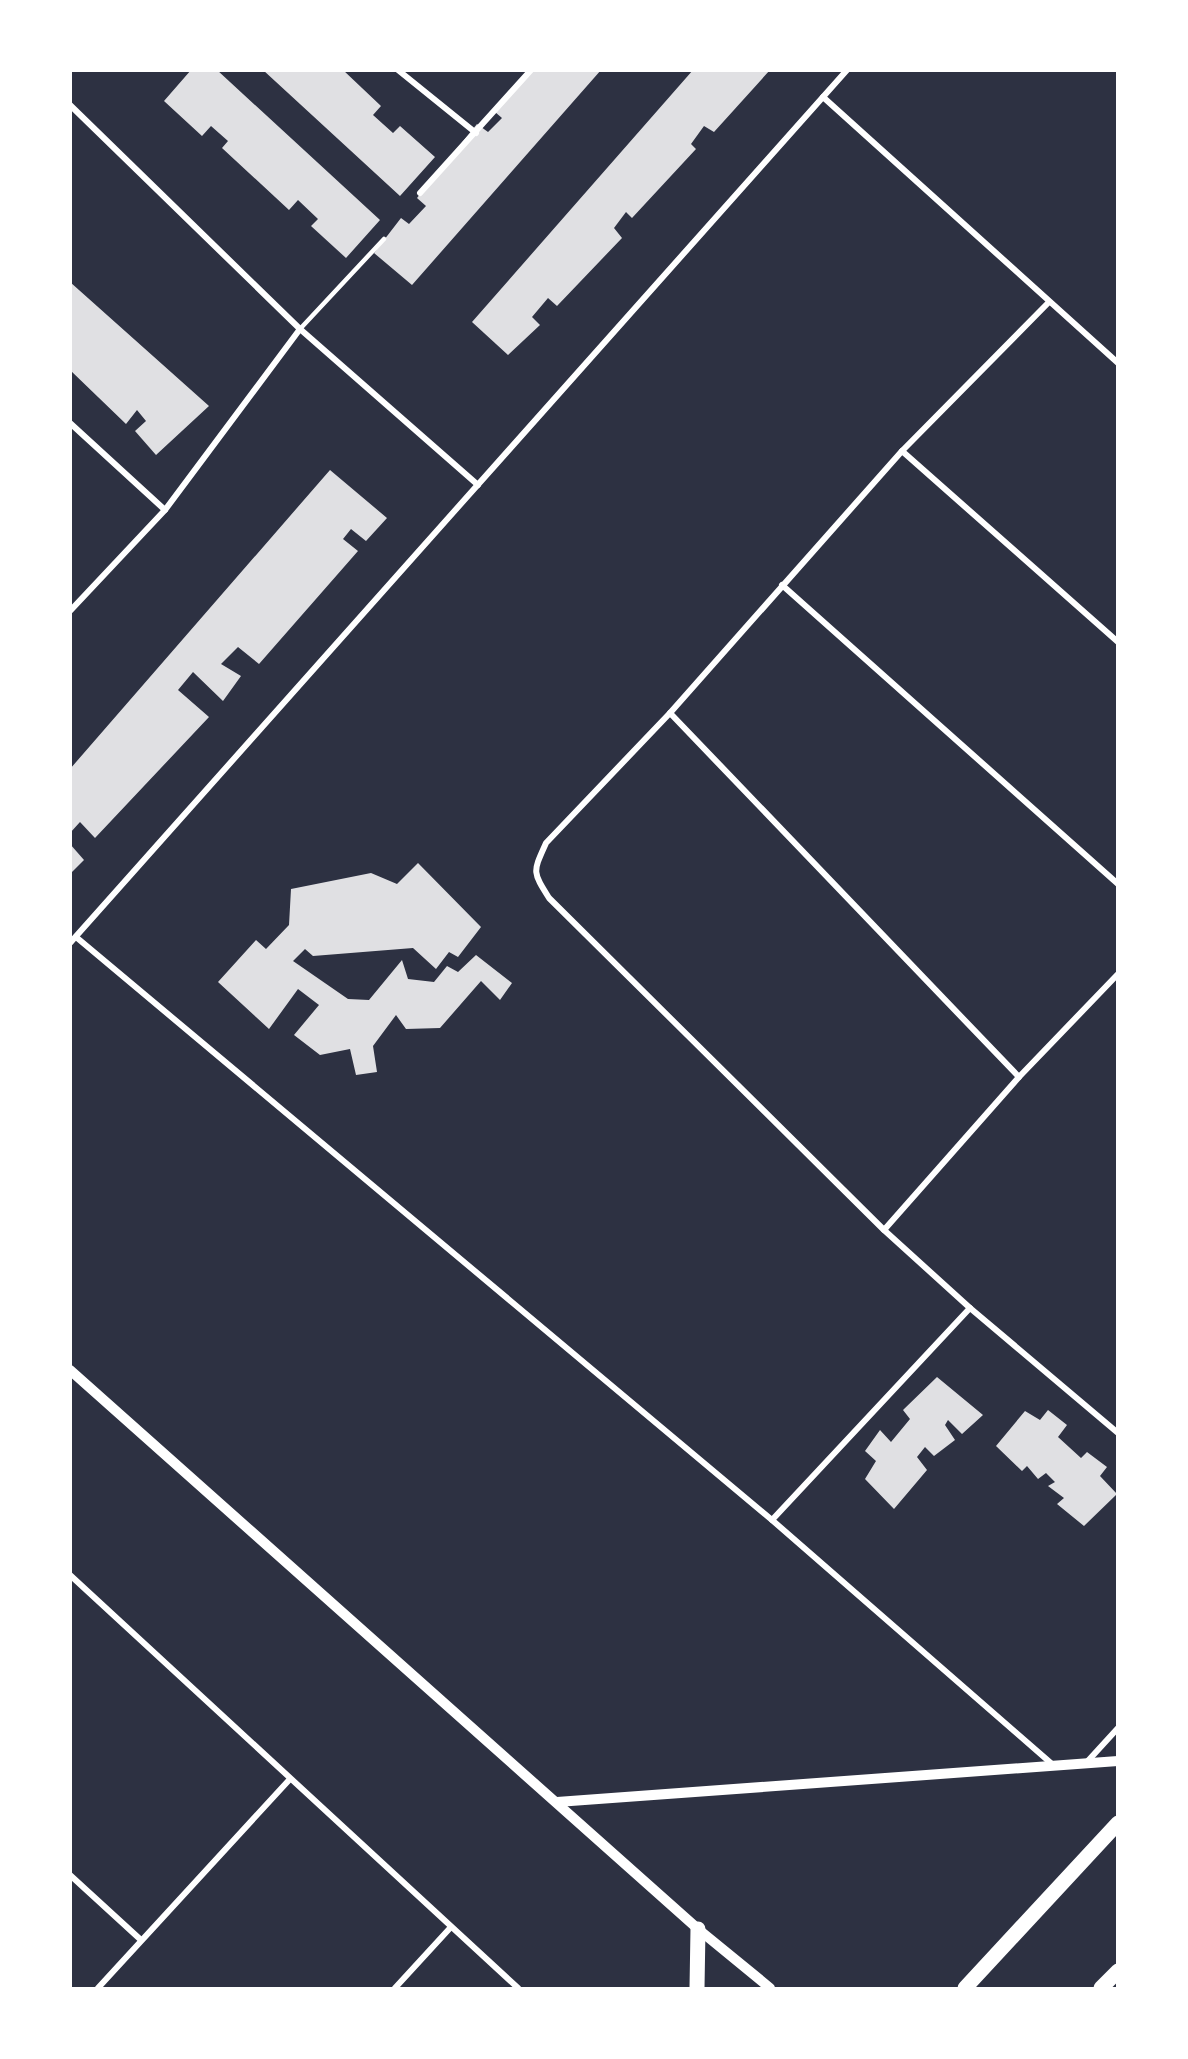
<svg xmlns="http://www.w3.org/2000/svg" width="1188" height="2059" font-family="'Work Sans',sans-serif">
<rect width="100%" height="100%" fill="#2d3142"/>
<!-- building -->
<g fill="#e0e0e3">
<path d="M 191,70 L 217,70 L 380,220 L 346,258 L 311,226 L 318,219 L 298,200 L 289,210 L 222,148 L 228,141 L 211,126 L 202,136 L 164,101 Z"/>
<path d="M 263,70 L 343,70 L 381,106 L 373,115 L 393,133 L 400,126 L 435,157 L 400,196 Z"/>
<path d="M 530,70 L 601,70 L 412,285 L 374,253 L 401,218 L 409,224 L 426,206 L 417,198 L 477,124 L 488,132 L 502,118 L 495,112 Z"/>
<path d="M 693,70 L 770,70 L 714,132 L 704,126 L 691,144 L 696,149 L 632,218 L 626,212 L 614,228 L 622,238 L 557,306 L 548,298 L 532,317 L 540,325 L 508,355 L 472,322 Z"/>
<path d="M 70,282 L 209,406 L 156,455 L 135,431 L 146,421 L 137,410 L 126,424 L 70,370 Z"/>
<path d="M 330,470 L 387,518 L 366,541 L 351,529 L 343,539 L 358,551 L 259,664 L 238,647 L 221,664 L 241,676 L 223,701 L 193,672 L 178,690 L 209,717 L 95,838 L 80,822 L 70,833 L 70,769 Z"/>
<path d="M 70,844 L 84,860 L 70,874 Z"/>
<path d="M 418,863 L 481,927 L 458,957 L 449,952 L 436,969 L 413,948 L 313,956 L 305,949 L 293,961 L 348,999 L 369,1000 L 402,960 L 408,979 L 434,982 L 447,966 L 458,972 L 476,955 L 512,983 L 500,1000 L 481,981 L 440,1028 L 406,1029 L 396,1015 L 373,1046 L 377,1072 L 356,1075 L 350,1049 L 320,1055 L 294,1035 L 319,1005 L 298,989 L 269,1029 L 218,982 L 256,940 L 266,949 L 289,925 L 291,889 L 371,873 L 397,884 Z"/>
<path d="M 937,1377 L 983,1415 L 962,1434 L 948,1420 L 945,1425 L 955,1440 L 934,1456 L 925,1447 L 917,1457 L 927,1470 L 894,1509 L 865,1479 L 876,1461 L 865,1451 L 880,1430 L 891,1442 L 910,1419 L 903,1410 Z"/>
<path d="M 1048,1410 L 1067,1425 L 1058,1437 L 1081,1458 L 1087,1452 L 1107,1467 L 1100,1476 L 1117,1494 L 1084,1526 L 1057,1504 L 1064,1498 L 1048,1486 L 1055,1482 L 1046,1473 L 1038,1479 L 1027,1466 L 1022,1471 L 996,1446 L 1025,1411 L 1040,1420 Z"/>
</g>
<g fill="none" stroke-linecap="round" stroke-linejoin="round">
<!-- service -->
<path stroke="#fff" stroke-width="4.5" d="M 300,329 L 384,239"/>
<!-- minor -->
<g stroke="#fff" stroke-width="6">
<path d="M 398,70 L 476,133"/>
<path d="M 823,97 L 1118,363"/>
<path d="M 70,105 L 300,329 L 478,485"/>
<path d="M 420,193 L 531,70"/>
<path d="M 1049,302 L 902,451 L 670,713 L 546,843 C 533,872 532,871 549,898 L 884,1230 L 970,1308 L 1118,1433"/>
<path d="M 70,423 L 165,510"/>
<path d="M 902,451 L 1118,642"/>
<path d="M 782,585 L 1118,884"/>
<path d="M 70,611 L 165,510 L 300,329"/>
<path d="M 670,713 L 1019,1077"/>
<path d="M 76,937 L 772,1520"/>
<path d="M 70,943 L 847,70"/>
<path d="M 884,1230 L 1019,1077 L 1118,974"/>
<path d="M 970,1308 L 772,1520 L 1052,1764"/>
<path d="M 70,1575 L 518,1988"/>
<path d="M 1086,1763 L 1118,1728"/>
<path d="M 70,1875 L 141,1940"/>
<path d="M 98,1988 L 290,1779"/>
<path d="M 395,1988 L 451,1927"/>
</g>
<!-- tertiary -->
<g stroke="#fff" stroke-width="10">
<path d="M 70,1370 L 698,1929 L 770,1988"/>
<path d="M 557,1802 L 1118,1761"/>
</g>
<!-- primary -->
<g stroke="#fff" stroke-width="15">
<path d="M 697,1988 L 698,1929"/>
<path d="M 965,1988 L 1118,1823"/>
<path d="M 1101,1988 L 1118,1971"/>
</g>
</g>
<!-- border -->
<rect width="1188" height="2059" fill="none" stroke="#ffffff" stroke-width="144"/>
</svg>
